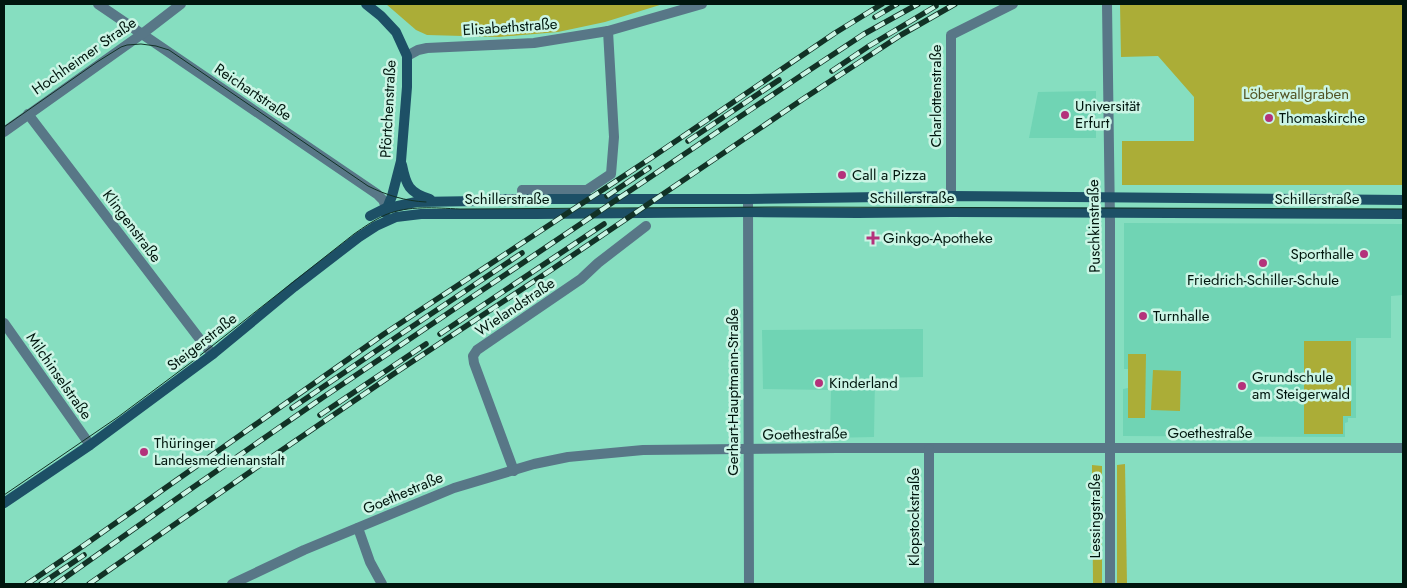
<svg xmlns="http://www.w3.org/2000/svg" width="1407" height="588" font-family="Jost,sans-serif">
<rect width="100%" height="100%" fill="#86dec0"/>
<!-- built -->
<g fill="#70d4b4">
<path d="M 1096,91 L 1096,138 L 1029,138 L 1038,92 Z"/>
<path d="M 1124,223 L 1403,224 L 1403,295 L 1391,296 L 1391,338 L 1356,338 L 1356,418 L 1348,418 L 1348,422 L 1345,423 L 1345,437 L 1123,436 L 1123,389 L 1128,388 L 1128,369 L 1124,369 Z"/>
<path d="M 923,329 L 923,377 L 875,378 L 874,437 L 830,438 L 831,390 L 763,389 L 762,330 Z"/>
</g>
<!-- green -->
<g fill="#abad37">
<path d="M 386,4 L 663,4 L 605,22 L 558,32 L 499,37 L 427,35 L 416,30 Z"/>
<path d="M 1120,4 L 1403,4 L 1403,185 L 1122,185 L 1122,141 L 1194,141 L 1194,97 L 1158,56 L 1121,57 Z"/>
<path d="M 1304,341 L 1351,341 L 1351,416 L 1343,416 L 1343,434 L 1304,434 Z"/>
<path d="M 1128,354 L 1146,354 L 1145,418 L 1128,418 Z"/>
<path d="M 1153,370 L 1181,371 L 1180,411 L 1151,410 Z"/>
<path d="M 1125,464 L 1127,584 L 1117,584 L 1117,465 Z"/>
<path d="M 1092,465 L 1102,466 L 1102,584 L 1093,584 Z"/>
</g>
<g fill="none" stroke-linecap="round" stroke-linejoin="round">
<!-- minor -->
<g stroke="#587787" stroke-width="10">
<path d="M 98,4 L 377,194 L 383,200 L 387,209"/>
<path d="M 1107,4 L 1110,222 L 1110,584"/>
<path d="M 407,56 L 418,50 L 427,48 L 534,43 L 608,31 L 702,4"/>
<path d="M 28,114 L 205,346 L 213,354"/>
<path d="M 4,132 L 142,34 L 181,4"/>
<path d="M 951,196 L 951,35 L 1013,4"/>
<path d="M 523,199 L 522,190 L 587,190 L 611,174 L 614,137 L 608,31"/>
<path d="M 748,199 L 749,584"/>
<path d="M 4,323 L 90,445"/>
<path d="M 514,471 L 474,363 L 473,356 L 477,350 L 581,279 L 598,263 L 646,226"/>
<path d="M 358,528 L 370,562 L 382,584"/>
<path d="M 232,584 L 304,550 L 454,488 L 534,464 L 568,457 L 643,450 L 837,448 L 1403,448"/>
<path d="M 929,584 L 929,449"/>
</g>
<!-- secondary -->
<g stroke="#1d5066" stroke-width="10">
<path d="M 366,4 L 381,16 L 396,32 L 407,56 L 407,87 L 401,161 L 392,196 L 385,213"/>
<path d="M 402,165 C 406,185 409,193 430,199"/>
<path d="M 370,216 L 384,209 L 416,202 L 479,201 L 508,199 L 748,199 L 951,196 L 1403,200"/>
<path d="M 4,503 L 90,445 L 213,354 L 294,287 L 359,237 L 376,226 L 396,217 L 421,214 L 537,214 L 748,212 L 858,213 L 951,212 L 1403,214"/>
</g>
<!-- tram -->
<g stroke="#123226" stroke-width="1">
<path d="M 4,127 L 97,62 L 121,47 L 127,45 L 141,44 L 156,46 L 169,50 L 368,186 C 386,195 405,201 426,202"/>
<path d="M 4,495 L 118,417 L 193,361 L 354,234 C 364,227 374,220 385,215 C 409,205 435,208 460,209 L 775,207 L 1403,209"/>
</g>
<defs>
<g id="rail">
<path d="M 875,17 L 897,4"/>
<path d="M 832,71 L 869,46 L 936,6"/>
<path d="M 688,141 L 779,80"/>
<path d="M 607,196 L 649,168"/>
<path d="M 440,334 L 604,224"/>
<path d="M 292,408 L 398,336 L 522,253"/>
<path d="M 320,415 L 426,344"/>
<path d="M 27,584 L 83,546 L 384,334 L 651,158 L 835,33 L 882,4"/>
<path d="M 41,584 L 84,555"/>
<path d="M 56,584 L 182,495 L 322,398 L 799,77 L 864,34 L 918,4"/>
<path d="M 89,584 L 260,465 L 395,373 L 551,270 L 803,99 L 901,35 L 955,4"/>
</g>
</defs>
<!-- rail casing -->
<use href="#rail" stroke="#123226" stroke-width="5.5"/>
<!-- rail -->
<use href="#rail" stroke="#cbf5e5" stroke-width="4" stroke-dasharray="11" stroke-linecap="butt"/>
</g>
<!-- markers -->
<g fill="#b4327b" stroke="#cbf5e5" stroke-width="2">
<circle cx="1065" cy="115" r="5"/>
<circle cx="1269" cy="118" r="5"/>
<circle cx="842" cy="175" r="5"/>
<path d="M870.5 230.5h5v5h5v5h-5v5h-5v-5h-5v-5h5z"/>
<circle cx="1364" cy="254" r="5"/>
<circle cx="1263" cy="263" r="5"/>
<circle cx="1143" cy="316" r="5"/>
<circle cx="819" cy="383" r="5"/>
<circle cx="1242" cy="386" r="5"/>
<circle cx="144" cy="452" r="5"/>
</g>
<g text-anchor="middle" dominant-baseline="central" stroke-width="5" stroke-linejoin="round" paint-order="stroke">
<!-- street labels -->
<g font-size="15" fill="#00160e" stroke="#cbf5e5">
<text transform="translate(510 27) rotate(-4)">Elisabethstraße</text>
<text transform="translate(84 56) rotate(-35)">Hochheimer Straße</text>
<text transform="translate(253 92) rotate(34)">Reichartstraße</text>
<text transform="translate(936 96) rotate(-90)">Charlottenstraße</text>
<text transform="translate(388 109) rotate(-87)">Pförtchenstraße</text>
<text x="912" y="198">Schillerstraße</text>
<text x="507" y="199">Schillerstraße</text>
<text x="1317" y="199">Schillerstraße</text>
<text transform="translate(132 226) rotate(53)">Klingenstraße</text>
<text transform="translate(1094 226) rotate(-91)">Puschkinstraße</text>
<text transform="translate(515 307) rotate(-34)">Wielandstraße</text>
<text transform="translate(202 342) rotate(-38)">Steigerstraße</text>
<text transform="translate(59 376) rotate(55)">Milchinselstraße</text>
<text transform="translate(733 392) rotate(-90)">Gerhart-Hauptmann-Straße</text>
<text x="1210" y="433">Goethestraße</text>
<text transform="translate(805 434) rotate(-1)">Goethestraße</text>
<text transform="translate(403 493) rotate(-23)">Goethestraße</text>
<text transform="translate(1095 516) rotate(-90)">Lessingstraße</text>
<text transform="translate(914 517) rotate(-90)">Klopstockstraße</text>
</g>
<!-- park labels -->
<g font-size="15" fill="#515222" stroke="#cbf5e5">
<text x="1296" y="94">Löberwallgraben</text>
</g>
<!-- poi labels -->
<g font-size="15" fill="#00160e" stroke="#cbf5e5" text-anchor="start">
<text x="1075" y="106">Universität<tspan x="1075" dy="17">Erfurt</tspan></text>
<text x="1279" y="118">Thomaskirche</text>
<text x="852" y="175">Call a Pizza</text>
<text x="883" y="238">Ginkgo-Apotheke</text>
<text x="1354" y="254" text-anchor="end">Sporthalle</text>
<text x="1263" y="280" text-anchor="middle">Friedrich-Schiller-Schule</text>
<text x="1153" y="316">Turnhalle</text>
<text x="1252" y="377">Grundschule<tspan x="1252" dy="17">am Steigerwald</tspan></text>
<text x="829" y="383">Kinderland</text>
<text x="154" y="443">Thüringer<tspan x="154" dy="17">Landesmedienanstalt</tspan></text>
</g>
</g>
<!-- border -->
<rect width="1407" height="588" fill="none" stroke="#00160e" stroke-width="10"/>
</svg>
